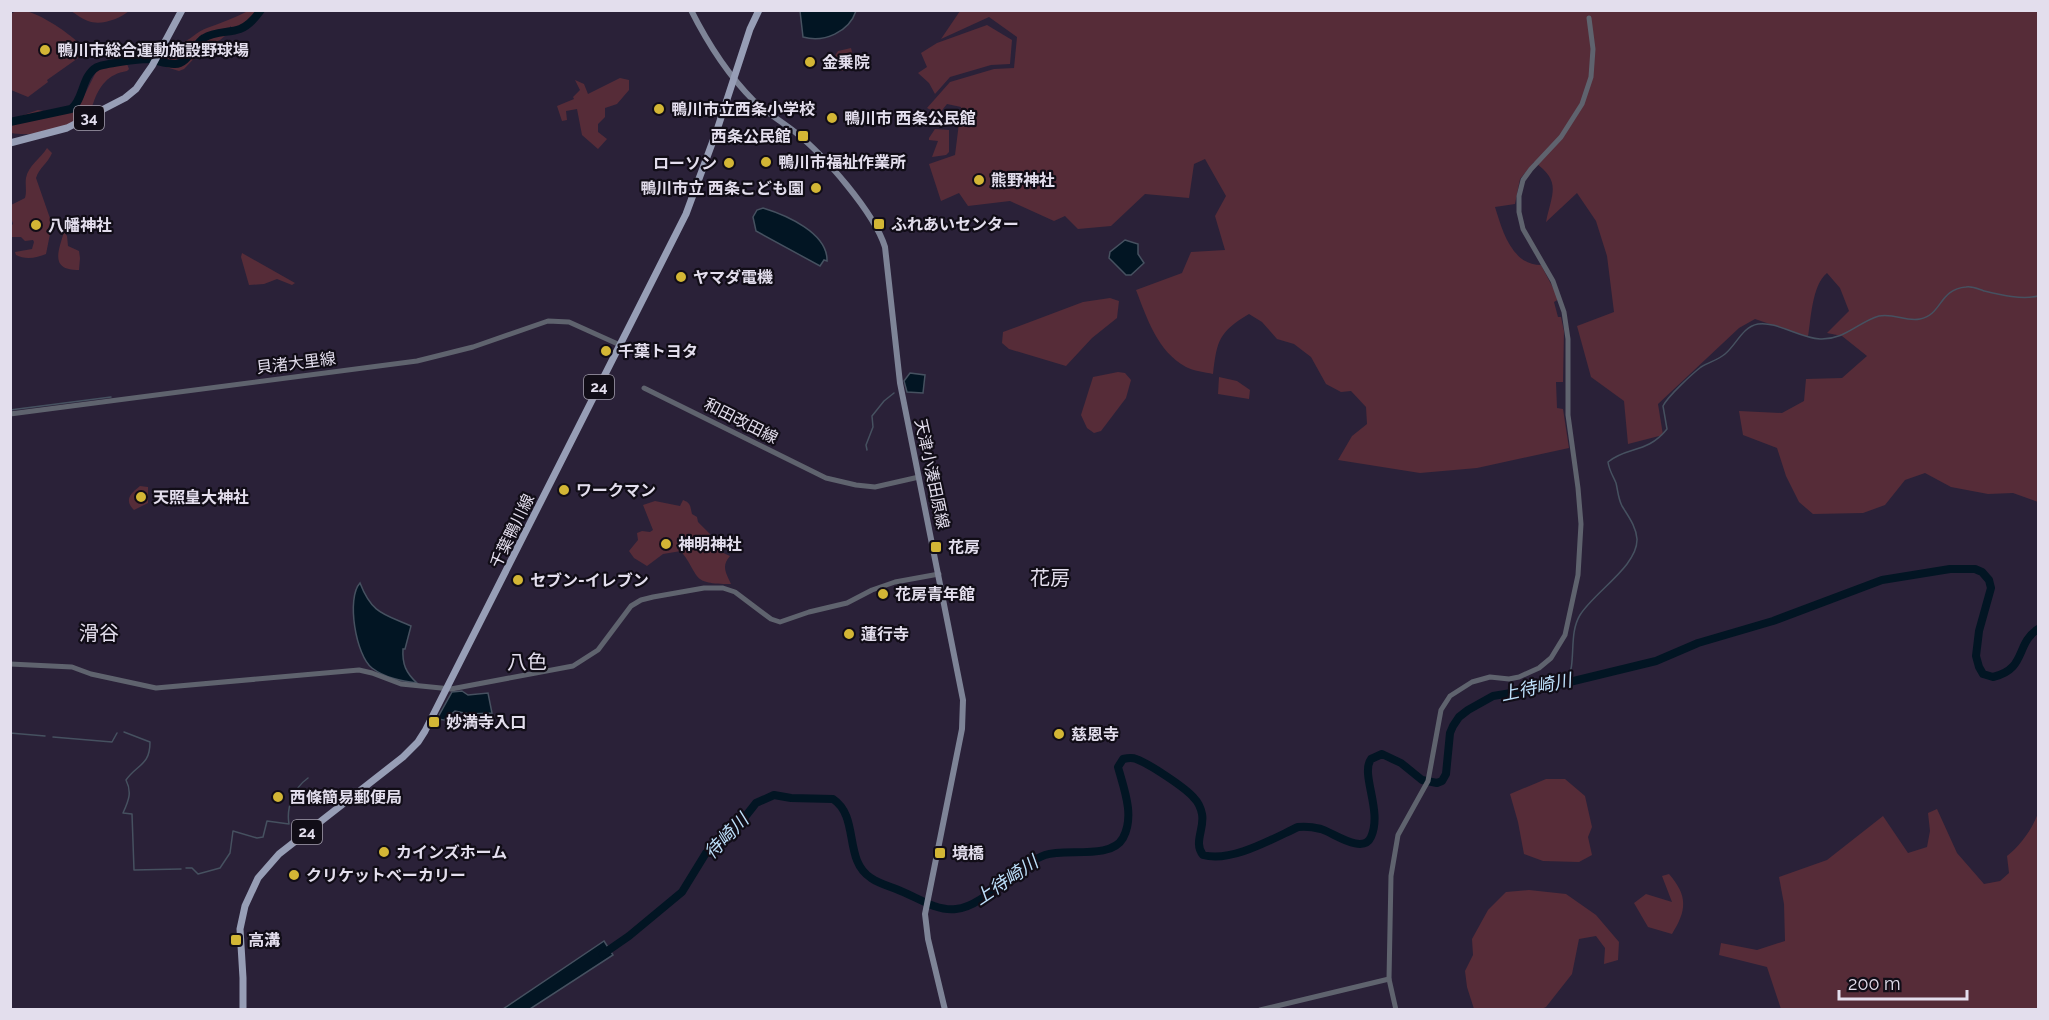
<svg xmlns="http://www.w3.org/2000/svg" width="2049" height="1020" font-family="Raleway,'Noto Sans JP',sans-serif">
<rect width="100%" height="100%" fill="#2a2138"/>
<!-- green -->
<g fill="#562c38">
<path d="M 18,10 C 36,10 66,31 80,44 L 81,56 L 47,80 L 48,82 L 28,97 L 11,90 L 11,14 Z"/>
<path d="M 71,11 L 129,11 C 119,19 101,26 88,21 C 82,19 76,14 71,11 Z"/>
<path d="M 248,11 L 264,11 L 248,28 L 238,32 L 230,26 L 231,31 L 220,40 L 207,45 L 184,69 L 179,71 L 166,67 L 167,58 L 176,57 L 181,43 C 191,40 197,31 207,28 C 221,23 234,18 248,11 Z"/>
<path d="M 960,11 L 2038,11 L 2038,502 L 2013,493 L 1988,494 L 1951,487 L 1925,473 L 1905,480 L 1885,505 L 1863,513 L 1813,514 L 1799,502 L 1786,476 L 1777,448 L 1743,435 L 1739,411 L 1782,413 L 1804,401 L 1806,379 L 1842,378 L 1867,356 L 1842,336 L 1827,333 L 1849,311 L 1840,288 L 1827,273 C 1812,285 1811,319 1808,337 L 1755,319 L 1739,328 L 1658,404 L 1663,435 L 1628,444 L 1624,401 L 1591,377 L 1577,326 L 1614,312 L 1607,256 L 1596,221 L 1577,193 L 1546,222 C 1552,193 1562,181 1534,162 L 1520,179 L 1515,204 L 1495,207 C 1502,229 1511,265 1541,265 L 1559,299 L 1554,302 L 1558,317 L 1561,317 L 1564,331 L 1563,382 L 1556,382 L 1557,408 L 1563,409 L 1569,448 L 1477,468 L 1420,473 L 1338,460 L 1352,436 L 1367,424 L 1366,407 L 1351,391 L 1341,392 L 1326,384 L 1311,357 L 1294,344 L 1277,339 L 1262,322 L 1249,314 C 1219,332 1217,340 1213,374 C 1205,372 1193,371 1186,367 C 1157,351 1147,318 1136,290 L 1182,273 L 1191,252 L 1225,250 L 1215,216 L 1226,196 L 1205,159 L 1194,164 L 1189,198 L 1145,194 L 1111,226 L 1078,229 L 1065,216 L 1054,221 L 1010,201 L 968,206 L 959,193 L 941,201 L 929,164 L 955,155 L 961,107 L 947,104 L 939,114 L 927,108 L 950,82 L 994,69 L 1014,68 L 1017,37 L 989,17 L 941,39 Z"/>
<path d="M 987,25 L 1012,40 L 1010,64 L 991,65 L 950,77 L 935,94 L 929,83 L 918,73 L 927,67 L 921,53 L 937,43 Z"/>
<path d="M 851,48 L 856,69 L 839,71 L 828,67 L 838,51 Z"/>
<path d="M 127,64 L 129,69 L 127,71 C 108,74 99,86 93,104 C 91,108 90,113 86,116 C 68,130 32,137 11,133 L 10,122 L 18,117 L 38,110 L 44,111 L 71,106 L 77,110 L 97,70 L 104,66 Z"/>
<path d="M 620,78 L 629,80 L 629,90 L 617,104 L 605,108 L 605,117 L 598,124 L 598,132 L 607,139 L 598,149 L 582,135 L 577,109 L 566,111 L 567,120 L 562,121 L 557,106 L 574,99 L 573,97 L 580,90 L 575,80 L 584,84 L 588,94 Z"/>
<path d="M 935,129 L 949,130 L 949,152 L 946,155 L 932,157 L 938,141 L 929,140 L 929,138 Z"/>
<path d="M 47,148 L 52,153 C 48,163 39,168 36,178 L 52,224 L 46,254 C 37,258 25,260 16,255 L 15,252 L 32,249 L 34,242 L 33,240 L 25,241 L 21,237 L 11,237 L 11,226 L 13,224 L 11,217 L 11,205 L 25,198 C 27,191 25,185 26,178 C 28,166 41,158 47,148 Z"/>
<path d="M 64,232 L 67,236 L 68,246 L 79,251 L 80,258 L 79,270 C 50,270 58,252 64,232 Z"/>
<path d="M 242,253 L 295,283 L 292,285 L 277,279 L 264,284 L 249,285 L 241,257 Z"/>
<path d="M 1110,298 L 1119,301 L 1117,318 L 1092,338 L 1066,366 L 1009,349 L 1002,343 L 1003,332 L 1083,302 Z"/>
<path d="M 1118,372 L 1125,373 L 1131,380 L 1126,398 L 1101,431 L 1094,433 L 1087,428 L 1081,415 L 1093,377 Z"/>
<path d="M 1219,377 L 1237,381 L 1250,390 L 1249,399 L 1218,394 Z"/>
<path d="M 140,486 L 148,487 L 148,503 L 134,510 C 124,500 130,494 140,486 Z"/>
<path d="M 683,500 C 691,503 690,506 692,514 L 697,517 L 698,522 L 710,534 L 704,552 L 717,550 L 730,556 C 721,566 726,573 731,584 C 690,584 701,577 681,551 L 663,554 L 647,566 L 634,558 L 629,551 L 638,540 L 637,533 L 642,531 L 650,532 L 653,530 L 643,505 L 655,501 L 680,506 Z"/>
<path d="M 1546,779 L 1565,779 L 1585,796 L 1592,827 L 1588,837 L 1592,855 L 1579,862 L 1543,861 L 1524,854 L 1518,822 L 1510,794 Z"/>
<path d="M 1937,809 L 1957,853 L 1984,884 L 2000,881 L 2009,873 L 2007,856 C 2020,846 2033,828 2038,813 L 2038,1009 L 1781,1009 L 1767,967 L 1719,955 L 1721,943 L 1757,950 L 1785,941 L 1784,904 L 1779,877 L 1827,860 L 1883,816 L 1908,853 L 1927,847 L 1930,831 L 1928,813 Z"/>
<path d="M 1669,874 C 1688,896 1687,910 1672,934 L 1648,927 L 1634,903 L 1646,894 L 1672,902 L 1662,876 Z"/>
<path d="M 1529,890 L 1566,894 L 1596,915 L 1619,942 L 1618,960 L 1604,964 L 1605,948 L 1596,936 L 1579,939 L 1572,974 L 1546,1007 L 1539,1010 L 1474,1009 L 1467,987 L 1465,971 L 1473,955 L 1472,939 L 1488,910 L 1506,892 Z"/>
</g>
<!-- water -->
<g fill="#021523" stroke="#465160" stroke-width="1.5">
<path d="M 800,11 L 800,10 L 856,11 C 849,32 824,43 803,37 Z"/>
<path d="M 763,208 C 786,215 828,233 827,261 L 824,260 L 820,266 L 756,231 L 753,217 L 757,210 Z"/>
<path d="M 1125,240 L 1138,244 L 1138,254 L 1144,263 L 1131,275 L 1126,275 L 1109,258 L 1110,252 Z"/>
<path d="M 910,373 L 925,375 L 923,393 L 907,392 L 904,381 Z"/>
<path d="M 360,583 C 372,614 384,614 411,626 L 405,649 L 403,649 C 402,664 406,673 417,683 C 402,681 385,678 372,668 C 356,656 346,598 360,583 Z"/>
<path d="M 462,691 L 468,695 L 488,693 L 492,713 L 469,714 L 455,711 L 444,720 L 437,719 L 452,692 Z"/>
<path d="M 604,941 L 613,955 L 530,1009 L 503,1009 Z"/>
</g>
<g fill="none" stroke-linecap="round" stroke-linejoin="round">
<!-- stream -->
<g stroke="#465160" stroke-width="1.5">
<path d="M 10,410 L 111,397"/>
<path d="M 867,450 L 866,445 L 873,427 L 872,416 L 884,401 L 894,393"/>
<path d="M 1567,682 C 1577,661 1568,635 1580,615 C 1594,592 1638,566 1637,539 C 1636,526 1628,516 1622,506 C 1618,498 1618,491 1616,483 C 1613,476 1609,470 1608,462 C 1627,446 1647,454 1667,429 L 1663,406 C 1668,396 1692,374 1701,367 C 1709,362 1718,360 1725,354 C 1737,344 1742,327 1758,324 C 1776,321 1800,338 1820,339 C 1845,340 1858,322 1879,316 C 1894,313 1906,322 1920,319 C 1942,315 1939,289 1966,287 C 1973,286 1978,289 1984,291 C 2001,295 2022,300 2038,296"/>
<path d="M 124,732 L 150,742 C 150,766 137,764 126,780 C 132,792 129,800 123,813 L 132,814 L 134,870 L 181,869"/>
<path d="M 10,733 L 45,736"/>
<path d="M 53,737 L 112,742 L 117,733"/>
<path d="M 186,868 L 192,868 L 198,874 L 220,868 L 230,853 L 233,831 L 257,838 L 263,837 L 267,821 L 289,824 C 286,807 294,788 308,778"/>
</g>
<!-- river -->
<g stroke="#021523" stroke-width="8">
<path d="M 10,122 L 71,109 C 84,100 81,76 97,67 C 103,64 139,59 147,59 C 156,60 165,64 174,64 C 188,65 194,44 204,38 C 215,31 229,33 240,29 C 248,26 256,17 261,10"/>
<path d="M 603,954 L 629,936 L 682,892 L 706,853 L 730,836 L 756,803 L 774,795 L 791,798 L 833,799 C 860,817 843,860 871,878 C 878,883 888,886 896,889 C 909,894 921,901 934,906 C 940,908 950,910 956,909 C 984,907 1016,865 1045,855 C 1066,848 1111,860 1123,838 C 1135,816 1124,789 1118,767 L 1123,759 C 1127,758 1132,757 1136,759 C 1148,763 1186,788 1194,798 C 1198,802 1201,809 1202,814 C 1205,828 1193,843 1203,855 C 1231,863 1272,839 1298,827 C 1306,826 1313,827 1321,829 C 1334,833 1363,855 1371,837 C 1383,811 1360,774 1371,759 L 1382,754 L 1401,763 L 1422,780 L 1437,783 L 1442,781 L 1446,774 L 1450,733 L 1453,726 L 1459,717 L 1468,710 L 1493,696 L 1553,686 L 1656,661 L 1698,643 L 1773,621 L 1882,580 L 1950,569 L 1975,569 L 1982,572 L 1989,580 L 1991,588 L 1979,631 L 1976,656 L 1979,667 L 1983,674 L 1993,677 C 2027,669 2015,644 2038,629"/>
</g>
<!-- tertiary -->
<g stroke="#5f636e" stroke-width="5">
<path d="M 644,388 L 826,478 L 856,485 L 875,487 L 919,477"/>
<path d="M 10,414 L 417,361 L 473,347 L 548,321 L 569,322 L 620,345"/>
<path d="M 10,664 L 72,667 L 91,674 L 156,688 L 359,670 L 372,673 L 401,684 L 451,689 L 573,666 L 598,650 L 631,606 L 641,600 L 653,597 L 704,588 L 723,588 L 735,592 L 771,619 L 780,622 L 809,612 L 847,603 L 872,590 L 895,582 L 939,574"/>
<path d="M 1260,1010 L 1389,979"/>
<path d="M 1396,1010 L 1389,979 L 1391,876 L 1398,835 L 1428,781 L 1441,710 L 1450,696 L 1472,682 L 1490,677 L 1509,679 L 1519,677 L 1539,668 L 1551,658 L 1565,635 L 1578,575 L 1581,524 L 1578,488 L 1568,415 L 1568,339 L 1564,312 L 1553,281 L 1523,229 L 1519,212 L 1519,196 L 1523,180 L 1531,169 L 1561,137 L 1582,104 L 1591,77 L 1593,49 L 1589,18"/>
</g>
<!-- secondary -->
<path stroke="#7e8497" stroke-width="6" d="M 691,10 C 708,44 727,74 754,101 C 767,113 781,121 795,132 C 824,155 874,212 885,247 L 900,383 L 963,700 L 962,729 L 925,914 L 928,939 L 945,1010"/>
<!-- primary -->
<g stroke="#979eb6" stroke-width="7">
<path d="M 10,143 L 67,128 L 125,98 L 136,89 L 152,66 L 182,10"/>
<path d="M 243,1010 L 243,978 L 240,929 L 245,906 L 258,878 L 279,854 L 403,757 L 418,742 L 425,731 L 686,214 L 717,130 L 750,29 L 759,10"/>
</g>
</g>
<!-- markers -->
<g fill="#d3b635" stroke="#110d17" stroke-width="2">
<circle cx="45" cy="50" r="6"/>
<circle cx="810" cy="62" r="6"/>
<circle cx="659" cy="109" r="6"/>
<circle cx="832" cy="118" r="6"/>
<rect x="797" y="130" width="12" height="12" rx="3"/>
<circle cx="766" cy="162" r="6"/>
<circle cx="729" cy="163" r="6"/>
<circle cx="979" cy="180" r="6"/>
<circle cx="816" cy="188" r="6"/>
<rect x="873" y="218" width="12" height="12" rx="3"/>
<circle cx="36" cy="225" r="6"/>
<circle cx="681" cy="277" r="6"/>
<circle cx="606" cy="351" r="6"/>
<circle cx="564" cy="490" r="6"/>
<circle cx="141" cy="497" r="6"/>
<circle cx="666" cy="544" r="6"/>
<rect x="930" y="541" width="12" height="12" rx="3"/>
<circle cx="518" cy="580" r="6"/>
<circle cx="883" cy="594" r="6"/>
<circle cx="849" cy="634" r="6"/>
<rect x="428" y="716" width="12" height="12" rx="3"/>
<circle cx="1059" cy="734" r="6"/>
<circle cx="278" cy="797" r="6"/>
<circle cx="384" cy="852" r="6"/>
<rect x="934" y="847" width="12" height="12" rx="3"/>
<circle cx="294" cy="875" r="6"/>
<rect x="230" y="934" width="12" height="12" rx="3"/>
</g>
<g text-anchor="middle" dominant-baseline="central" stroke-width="4.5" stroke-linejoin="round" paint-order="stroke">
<!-- shield labels -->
<g fill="#110d17" stroke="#a49fad" stroke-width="1.5">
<rect x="74" y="106" width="30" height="24" rx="4.5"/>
<rect x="584" y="375" width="30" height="24" rx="4.5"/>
<rect x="292" y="820" width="30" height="24" rx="4.5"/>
</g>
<g font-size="15" font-weight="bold" fill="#e3deed">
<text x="89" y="118">34</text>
<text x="599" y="387">24</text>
<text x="307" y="832">24</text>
</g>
<!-- poi labels -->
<g font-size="16" font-weight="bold" fill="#e3deed" stroke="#110d17" text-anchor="start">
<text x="57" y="50">鴨川市総合運動施設野球場</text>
<text x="822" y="62">金乗院</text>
<text x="671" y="109">鴨川市立西条小学校</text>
<text x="844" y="118">鴨川市 西条公民館</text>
<text x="791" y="136" text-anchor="end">西条公民館</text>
<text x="778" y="162">鴨川市福祉作業所</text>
<text x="717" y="163" text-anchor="end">ローソン</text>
<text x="991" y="180">熊野神社</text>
<text x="804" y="188" text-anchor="end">鴨川市立 西条こども園</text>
<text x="891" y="224">ふれあいセンター</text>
<text x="48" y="225">八幡神社</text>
<text x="693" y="277">ヤマダ電機</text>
<text x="618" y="351">千葉トヨタ</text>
<text x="576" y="490">ワークマン</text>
<text x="153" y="497">天照皇大神社</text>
<text x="678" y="544">神明神社</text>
<text x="948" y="547">花房</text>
<text x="530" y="580">セブン-イレブン</text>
<text x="895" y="594">花房青年館</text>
<text x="861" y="634">蓮行寺</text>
<text x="446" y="722">妙満寺入口</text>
<text x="1071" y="734">慈恩寺</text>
<text x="290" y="797">西條簡易郵便局</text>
<text x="396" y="852">カインズホーム</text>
<text x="952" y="853">境橋</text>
<text x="306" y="875">クリケットベーカリー</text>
<text x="248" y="940">高溝</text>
</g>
<!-- street labels -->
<g font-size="16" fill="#e3deed" stroke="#110d17">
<text transform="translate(296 363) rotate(-7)">貝渚大里線</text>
<text transform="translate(741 421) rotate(27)">和田改田線</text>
<text transform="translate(932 474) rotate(78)">天津小湊田原線</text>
<text transform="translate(512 531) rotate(-64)">千葉鴨川線</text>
</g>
<!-- water labels -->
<g font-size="18" font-style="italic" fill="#bee1fc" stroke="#110d17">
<text transform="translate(1536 687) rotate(-12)">上待崎川</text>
<text transform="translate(726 836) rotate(-46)">待崎川</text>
<text transform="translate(1006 880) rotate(-34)">上待崎川</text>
</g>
<!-- quarter labels -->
<g font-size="20" fill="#e3deed" stroke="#110d17">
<text x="1050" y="578">花房</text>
<text x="99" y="633">滑谷</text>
<text x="527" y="662">八色</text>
</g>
</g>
<!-- border -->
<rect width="2049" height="1020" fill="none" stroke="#e3deed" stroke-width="24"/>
<!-- scale -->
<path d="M1839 990v9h128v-9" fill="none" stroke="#e3deed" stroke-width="3"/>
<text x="1848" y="990" font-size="18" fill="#e3deed" stroke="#110d17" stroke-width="4.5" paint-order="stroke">200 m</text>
</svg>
